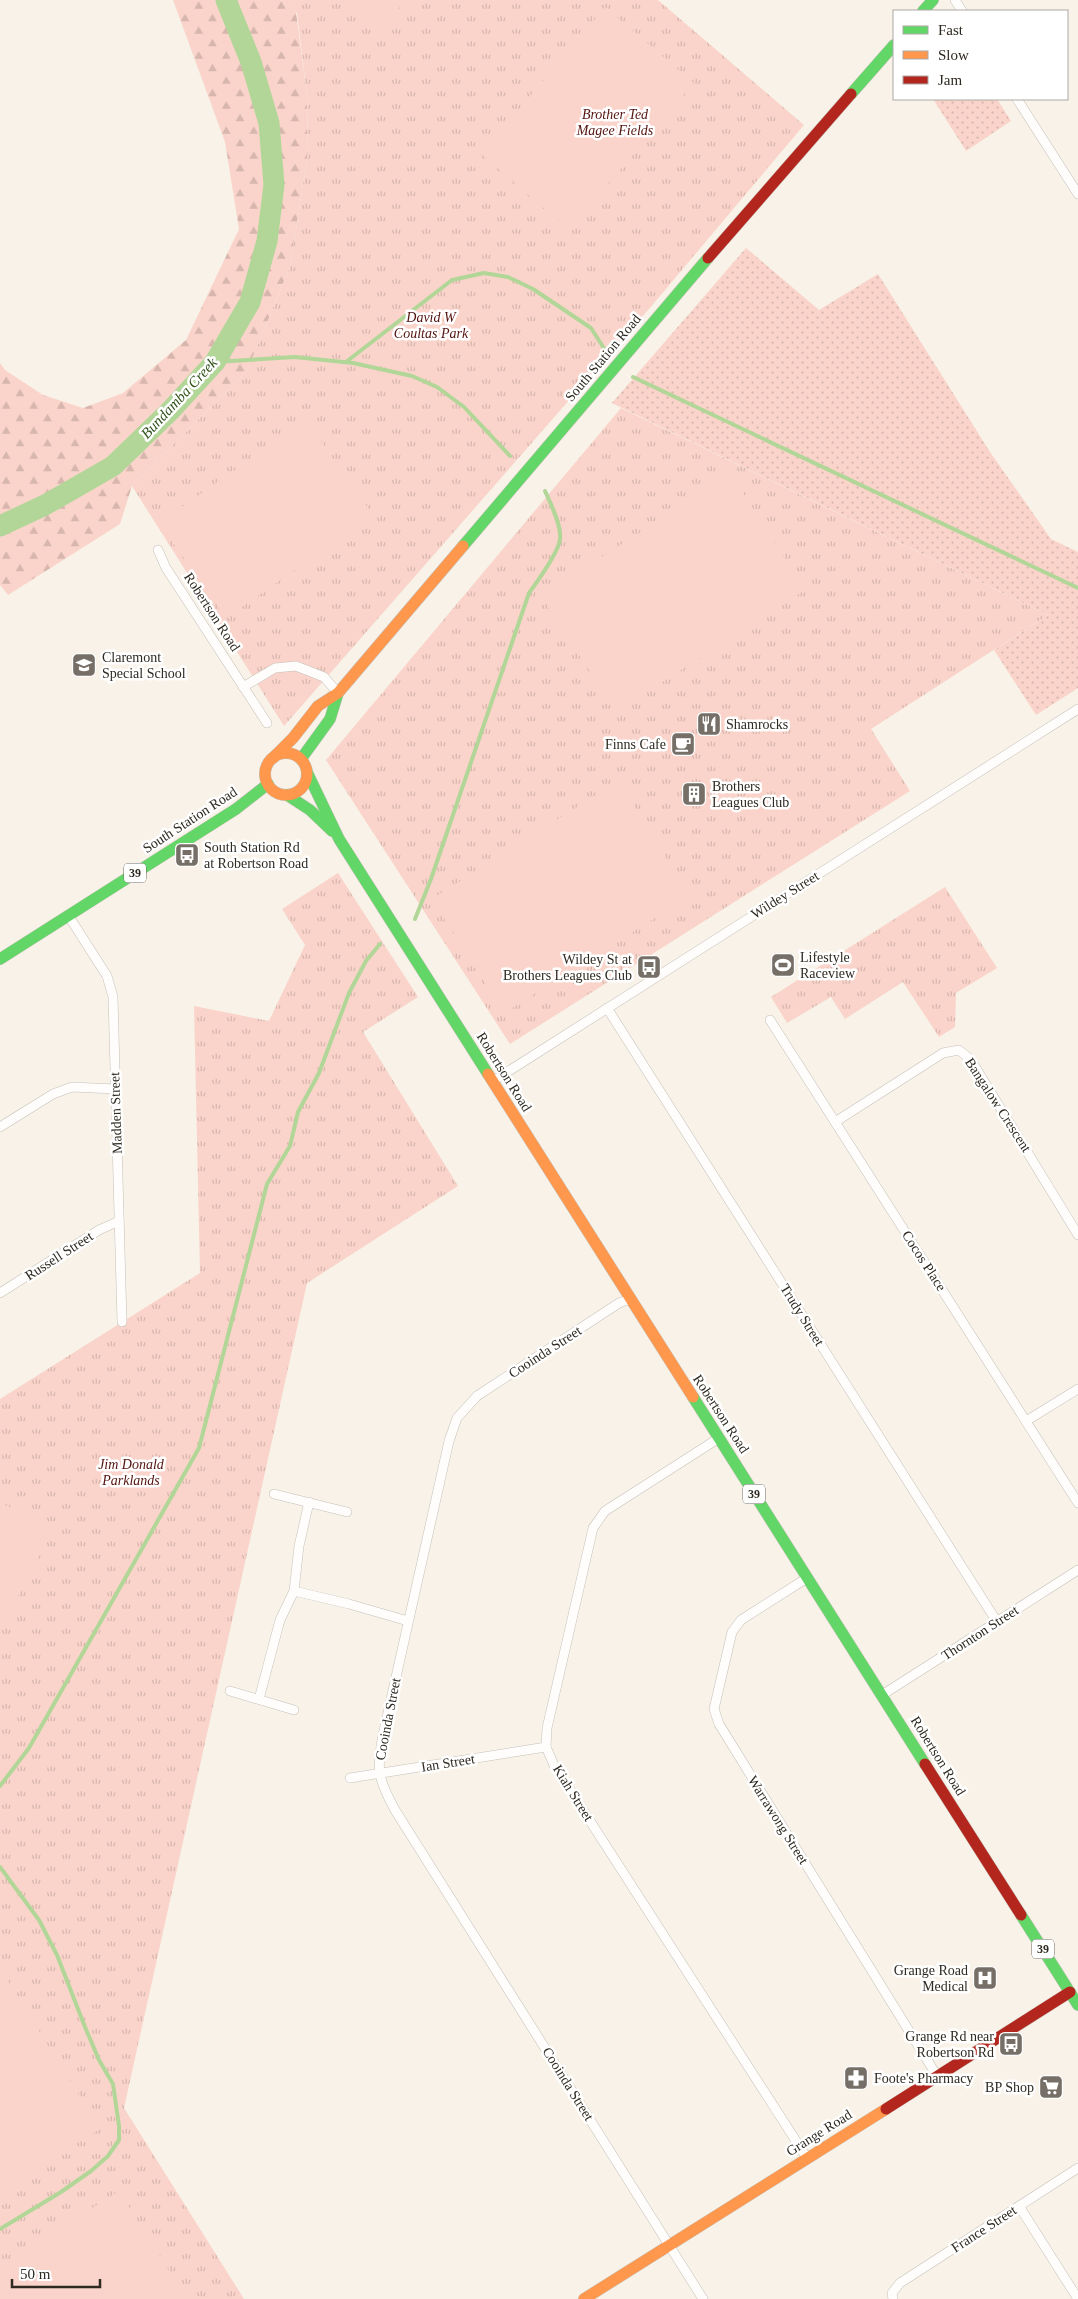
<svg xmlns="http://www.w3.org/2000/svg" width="1078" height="2299" font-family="'Times New Roman',serif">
<defs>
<pattern id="grass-dots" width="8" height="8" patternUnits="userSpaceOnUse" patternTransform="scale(1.25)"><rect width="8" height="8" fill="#fad4ca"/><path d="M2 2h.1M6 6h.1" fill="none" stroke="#d7b6ad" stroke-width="1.8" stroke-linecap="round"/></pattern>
<pattern id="forest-firs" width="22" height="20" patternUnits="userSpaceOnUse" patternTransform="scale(1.25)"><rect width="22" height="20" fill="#fad4ca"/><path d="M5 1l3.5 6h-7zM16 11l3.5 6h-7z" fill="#d7b6ad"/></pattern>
<pattern id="park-tufts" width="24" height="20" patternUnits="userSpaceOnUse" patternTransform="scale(1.25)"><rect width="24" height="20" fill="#fad4ca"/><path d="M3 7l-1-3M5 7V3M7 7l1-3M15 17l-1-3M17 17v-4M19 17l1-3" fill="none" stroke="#d7b6ad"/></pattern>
</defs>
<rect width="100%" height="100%" fill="#f8f2e8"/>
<!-- grass -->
<g fill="url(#grass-dots)">
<path d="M 933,99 L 997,99 L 1011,121 L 966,151 Z"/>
<path d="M 746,248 L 819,310 L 878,274 L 990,452 L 1051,539 L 1078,552 L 1078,688 L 1036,715 L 994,650 L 1048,615 L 612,403 Z"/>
</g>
<!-- forest -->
<path fill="url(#forest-firs)" d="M 173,0 L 281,0 L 296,12 L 307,95 L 308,153 L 290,267 L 247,371 L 132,486 L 120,524 L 8,595 L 0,585 L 0,363 L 5,370 L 43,395 L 83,408 L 123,393 L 186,340 L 239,229 L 225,142 Z"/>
<!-- park -->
<g fill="url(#park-tufts)">
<path d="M 281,0 L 658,0 L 804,125 L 649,309 L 284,726 L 132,486 L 247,371 L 290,267 L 308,153 L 307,95 L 297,13 Z"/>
<path d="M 621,408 L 1048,615 L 871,729 L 910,791 L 510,1044 L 326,760 Z"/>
<path d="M 338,873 L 418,997 L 363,1032 L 458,1186 L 307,1283 L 124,2108 L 244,2299 L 0,2299 L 0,1399 L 200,1273 L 194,1006 L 269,1021 L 305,945 L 282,909 Z"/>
<path d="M 945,887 L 997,968 L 956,993 L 955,1027 L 939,1037 L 903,982 L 845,1019 L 831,997 L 787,1023 L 771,997 Z"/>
</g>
<!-- garden -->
<g fill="#fad4ca">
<path d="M 338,0 L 406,0 L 376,34 Z"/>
<path d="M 605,7 L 694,83 L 569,230 L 481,154 Z"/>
<path d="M 306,420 L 373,515 L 226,618 L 159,523 Z"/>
<path d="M 731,474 L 805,590 L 616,712 L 541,596 Z"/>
<path d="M 618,781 L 690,896 L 504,1013 L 432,899 Z"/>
<path d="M 0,1502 L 53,1530 L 0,1631 Z"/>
<path d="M 0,1968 L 100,2129 L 0,2190 Z"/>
<path d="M 119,2191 L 187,2299 L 0,2299 L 0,2266 Z"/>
</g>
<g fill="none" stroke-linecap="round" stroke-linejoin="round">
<!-- stream -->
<g stroke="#b1d698" stroke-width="4">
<path d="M 215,362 L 295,357 L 353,363 L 412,376 L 437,387 L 464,407 L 510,456"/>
<path d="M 346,362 L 452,280 L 484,273 L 508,277 L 533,289 L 591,328 L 607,353"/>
<path d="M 633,377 L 1078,588"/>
<path d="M 415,919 L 431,879 L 529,593 C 537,582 559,552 560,539 C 562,526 550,502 545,491"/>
<path d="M 0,1786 L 29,1748 L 199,1448 L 267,1184 L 290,1146 L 298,1112 L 319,1073 L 349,993 L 366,961 L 380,944"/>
<path d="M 0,1867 L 39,1920 L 57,1955 L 85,2027 L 99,2060 L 113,2084 L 119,2126 L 119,2140 L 108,2156 L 91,2171 L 61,2192 L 0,2229"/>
</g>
<!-- river -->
<path stroke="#b1d698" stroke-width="21" d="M 0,526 L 45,505 L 113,466 L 170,411 L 215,362 L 250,302 L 267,241 L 274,185 L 269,123 L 251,62 L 226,0"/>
<defs>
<g id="street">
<path d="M 955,0 L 962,11"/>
<path d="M 1017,99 L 1078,194"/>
<path d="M 158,550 L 166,568 L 267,723"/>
<path d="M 243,687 L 275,668 L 296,666 L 324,677 L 338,693"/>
<path d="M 68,915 L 107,976 L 113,997 L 122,1322"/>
<path d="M 607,1008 L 997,1622"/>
<path d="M 770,1020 L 1078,1503"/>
<path d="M 493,1081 L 1078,709"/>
<path d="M 835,1122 L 943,1053 L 959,1050 L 971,1060 L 1078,1235"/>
<path d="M 0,1127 L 53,1094 L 72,1087 L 115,1089"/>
<path d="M 0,1293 L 99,1230 L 119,1221"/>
<path d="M 630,1299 L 619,1303 L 477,1396 L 457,1418 L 449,1441 L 383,1735 C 376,1770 378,1779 395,1810 L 703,2299"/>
<path d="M 1026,1421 L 1078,1389"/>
<path d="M 719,1438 L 605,1511 L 593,1528 L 547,1728 L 546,1747 L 554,1765 L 807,2158"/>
<path d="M 274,1494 L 347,1512"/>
<path d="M 807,1578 L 741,1620 L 732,1632 L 714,1709 L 719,1724 L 937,2076"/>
<path d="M 294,1591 L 349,1604 L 408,1621"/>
<path d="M 230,1691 L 294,1710"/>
<path d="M 882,1695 L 1078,1570"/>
<path d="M 259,1699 L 280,1620 L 294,1591 L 299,1546 L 309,1502"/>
<path d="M 350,1778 L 546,1747"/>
<path d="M 1019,2206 L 1078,2299"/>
<path d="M 893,2299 L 892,2293 L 900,2283 L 1078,2168"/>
</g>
<g id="fast">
<path d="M 923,11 L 933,0"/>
<path d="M 851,94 L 894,45"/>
<path d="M 463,546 L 708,258"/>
<path d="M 301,759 L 330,719 L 338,693"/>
<path d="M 307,772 L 339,839 L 488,1074"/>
<path d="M 287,795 L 310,810 L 332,831"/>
<path d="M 0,959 L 236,809 L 268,784"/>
<path d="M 693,1397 L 925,1764"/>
<path d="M 1021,1915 L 1078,2005"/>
</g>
<g id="slow">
<circle cx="286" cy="774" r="21"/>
<path d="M 273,758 L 293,738 L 318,706 L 338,693 L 463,546"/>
<path d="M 488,1074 L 693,1397"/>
<path d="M 584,2299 L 886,2109"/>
</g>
<g id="jam">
<path d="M 708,258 L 851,94"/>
<path d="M 925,1764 L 1021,1915"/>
<path d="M 886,2109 L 1070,1992"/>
</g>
</defs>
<!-- street casing -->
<use href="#street" stroke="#c6c0b8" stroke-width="10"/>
<!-- fast casing -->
<use href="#fast" stroke="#c6c0b8" stroke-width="12"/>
<!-- slow casing -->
<use href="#slow" stroke="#c6c0b8" stroke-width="12"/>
<!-- jam casing -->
<use href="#jam" stroke="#c6c0b8" stroke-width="12"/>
<!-- street -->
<use href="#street" stroke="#fefdfc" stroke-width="9"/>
<!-- fast -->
<use href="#fast" stroke="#63d668" stroke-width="11"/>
<!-- slow -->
<use href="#slow" stroke="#ff974d" stroke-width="11"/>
<!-- jam -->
<use href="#jam" stroke="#b3261e" stroke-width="11"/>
</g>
<!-- icons -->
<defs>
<symbol id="school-square" viewBox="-11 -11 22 22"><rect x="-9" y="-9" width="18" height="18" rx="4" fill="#756f67" stroke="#fff"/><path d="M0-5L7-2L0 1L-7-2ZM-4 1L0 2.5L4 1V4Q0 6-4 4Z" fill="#fff"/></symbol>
<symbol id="restaurant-square" viewBox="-11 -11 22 22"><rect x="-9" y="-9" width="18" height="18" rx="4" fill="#756f67" stroke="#fff"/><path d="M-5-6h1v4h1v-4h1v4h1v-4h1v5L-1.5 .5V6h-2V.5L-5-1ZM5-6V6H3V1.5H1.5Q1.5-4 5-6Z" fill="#fff"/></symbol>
<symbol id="cafe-square" viewBox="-11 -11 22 22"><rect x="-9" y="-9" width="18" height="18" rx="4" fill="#756f67" stroke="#fff"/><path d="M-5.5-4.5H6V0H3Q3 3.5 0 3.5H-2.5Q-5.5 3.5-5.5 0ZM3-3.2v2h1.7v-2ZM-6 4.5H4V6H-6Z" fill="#fff"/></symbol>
<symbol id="building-square" viewBox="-11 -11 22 22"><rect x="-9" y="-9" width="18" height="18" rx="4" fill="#756f67" stroke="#fff"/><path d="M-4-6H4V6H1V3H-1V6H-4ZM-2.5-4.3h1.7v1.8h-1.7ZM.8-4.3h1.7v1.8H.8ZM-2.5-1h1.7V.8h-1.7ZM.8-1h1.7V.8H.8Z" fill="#fff"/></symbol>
<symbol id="bus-square" viewBox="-11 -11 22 22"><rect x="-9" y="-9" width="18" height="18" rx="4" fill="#756f67" stroke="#fff"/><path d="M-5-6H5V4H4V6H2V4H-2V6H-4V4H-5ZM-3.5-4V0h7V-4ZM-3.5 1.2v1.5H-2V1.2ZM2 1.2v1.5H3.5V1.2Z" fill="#fff"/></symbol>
<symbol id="stadium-square" viewBox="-11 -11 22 22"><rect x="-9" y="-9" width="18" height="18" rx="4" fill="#756f67" stroke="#fff"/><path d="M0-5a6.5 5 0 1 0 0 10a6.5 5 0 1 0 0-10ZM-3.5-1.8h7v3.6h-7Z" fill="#fff"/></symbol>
<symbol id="hospital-square" viewBox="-11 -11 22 22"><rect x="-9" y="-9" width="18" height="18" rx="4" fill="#756f67" stroke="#fff"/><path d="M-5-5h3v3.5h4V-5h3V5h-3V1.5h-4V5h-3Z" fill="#fff"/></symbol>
<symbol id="pharmacy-square" viewBox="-11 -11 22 22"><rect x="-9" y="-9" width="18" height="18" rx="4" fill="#756f67" stroke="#fff"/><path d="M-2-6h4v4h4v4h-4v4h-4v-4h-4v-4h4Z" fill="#fff"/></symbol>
<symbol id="supermarket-square" viewBox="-11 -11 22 22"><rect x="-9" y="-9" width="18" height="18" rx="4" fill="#756f67" stroke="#fff"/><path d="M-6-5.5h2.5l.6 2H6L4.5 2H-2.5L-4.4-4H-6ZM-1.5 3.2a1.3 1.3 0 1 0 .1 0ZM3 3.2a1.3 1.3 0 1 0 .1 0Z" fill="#fff"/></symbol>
</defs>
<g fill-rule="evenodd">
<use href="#school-square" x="70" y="651" width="28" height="28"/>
<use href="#restaurant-square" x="695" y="710" width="28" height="28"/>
<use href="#cafe-square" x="669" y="730" width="28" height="28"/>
<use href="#building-square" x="680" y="780" width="28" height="28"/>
<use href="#bus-square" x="173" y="841" width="28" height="28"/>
<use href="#stadium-square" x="769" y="951" width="28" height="28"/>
<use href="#bus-square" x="635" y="953" width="28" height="28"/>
<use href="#hospital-square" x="971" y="1964" width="28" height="28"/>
<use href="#bus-square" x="997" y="2030" width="28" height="28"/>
<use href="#pharmacy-square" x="842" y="2064" width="28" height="28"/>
<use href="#supermarket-square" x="1037" y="2073" width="28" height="28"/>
</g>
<g text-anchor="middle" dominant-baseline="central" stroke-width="5" stroke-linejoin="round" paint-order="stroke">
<!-- shield labels -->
<g fill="#fff" stroke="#6d6964" stroke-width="1">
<rect x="124" y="863.5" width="22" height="19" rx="4"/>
<rect x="743" y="1484.5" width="22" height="19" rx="4"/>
<rect x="1032" y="1939.5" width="22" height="19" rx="4"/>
</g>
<g font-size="12" font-weight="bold" fill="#2e2921">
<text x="135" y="873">39</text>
<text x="754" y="1494">39</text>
<text x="1043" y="1949">39</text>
</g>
<!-- park labels -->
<g font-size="14" font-style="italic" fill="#52130e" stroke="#fff">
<text x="615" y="114">Brother Ted<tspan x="615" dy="16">Magee Fields</tspan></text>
<text x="431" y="317">David W<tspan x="431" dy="16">Coultas Park</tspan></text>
<text x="131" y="1464">Jim Donald<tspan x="131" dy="16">Parklands</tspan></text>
</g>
<!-- street labels -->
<g font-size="14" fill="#2e2921" stroke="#fff">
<text transform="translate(603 358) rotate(-50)">South Station Road</text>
<text transform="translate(212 612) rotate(57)">Robertson Road</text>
<text transform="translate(190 820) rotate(-33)">South Station Road</text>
<text transform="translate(785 895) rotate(-32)">Wildey Street</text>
<text transform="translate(504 1072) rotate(58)">Robertson Road</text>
<text transform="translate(998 1105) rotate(57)">Bangalow Crescent</text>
<text transform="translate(116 1113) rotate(-92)">Madden Street</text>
<text transform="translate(59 1256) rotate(-33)">Russell Street</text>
<text transform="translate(924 1261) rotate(57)">Cocos Place</text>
<text transform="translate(802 1315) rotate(58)">Trudy Street</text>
<text transform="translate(545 1352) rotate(-33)">Cooinda Street</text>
<text transform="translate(721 1414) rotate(57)">Robertson Road</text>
<text transform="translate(980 1633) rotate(-33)">Thornton Street</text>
<text transform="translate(388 1719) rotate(-79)">Cooinda Street</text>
<text transform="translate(938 1756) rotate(58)">Robertson Road</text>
<text transform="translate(448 1763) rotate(-9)">Ian Street</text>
<text transform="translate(573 1793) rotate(58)">Kiah Street</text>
<text transform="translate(778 1820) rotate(58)">Warrawong Street</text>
<text transform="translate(568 2084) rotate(58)">Cooinda Street</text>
<text transform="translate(819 2133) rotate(-32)">Grange Road</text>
<text transform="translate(984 2229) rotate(-33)">France Street</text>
</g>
<!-- poi labels -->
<g font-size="14" fill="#2e2921" stroke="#fff" text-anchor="start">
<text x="102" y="657">Claremont<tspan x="102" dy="16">Special School</tspan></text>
<text x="726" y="724">Shamrocks</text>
<text x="666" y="744" text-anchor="end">Finns Cafe</text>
<text x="712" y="786">Brothers<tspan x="712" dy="16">Leagues Club</tspan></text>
<text x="204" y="847">South Station Rd<tspan x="204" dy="16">at Robertson Road</tspan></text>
<text x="800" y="957">Lifestyle<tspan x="800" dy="16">Raceview</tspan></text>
<text x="632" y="959" text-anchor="end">Wildey St at<tspan x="632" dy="16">Brothers Leagues Club</tspan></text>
<text x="968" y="1970" text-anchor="end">Grange Road<tspan x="968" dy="16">Medical</tspan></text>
<text x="994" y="2036" text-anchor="end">Grange Rd near<tspan x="994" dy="16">Robertson Rd</tspan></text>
<text x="874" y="2078">Foote's Pharmacy</text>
<text x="1034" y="2087" text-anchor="end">BP Shop</text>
</g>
<!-- water labels -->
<g font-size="15" font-style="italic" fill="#2d5017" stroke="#fff">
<text transform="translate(179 398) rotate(-47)">Bundamba Creek</text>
</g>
</g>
<!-- legend -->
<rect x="893" y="10" width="175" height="90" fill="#ffffff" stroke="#aba9a6"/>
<rect x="903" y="26" width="25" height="8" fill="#63d668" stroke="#aba9a6"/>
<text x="938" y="35" font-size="15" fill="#2e2921">Fast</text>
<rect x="903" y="51" width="25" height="8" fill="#ff974d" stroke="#aba9a6"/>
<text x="938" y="60" font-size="15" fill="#2e2921">Slow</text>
<rect x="903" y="76" width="25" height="8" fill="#b3261e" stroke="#aba9a6"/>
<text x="938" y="85" font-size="15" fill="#2e2921">Jam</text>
<!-- scale -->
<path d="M12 2279v8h88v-8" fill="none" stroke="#2e2921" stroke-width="2.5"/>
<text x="20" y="2279" font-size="15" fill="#2e2921" stroke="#ffffff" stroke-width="4" paint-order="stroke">50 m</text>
</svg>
